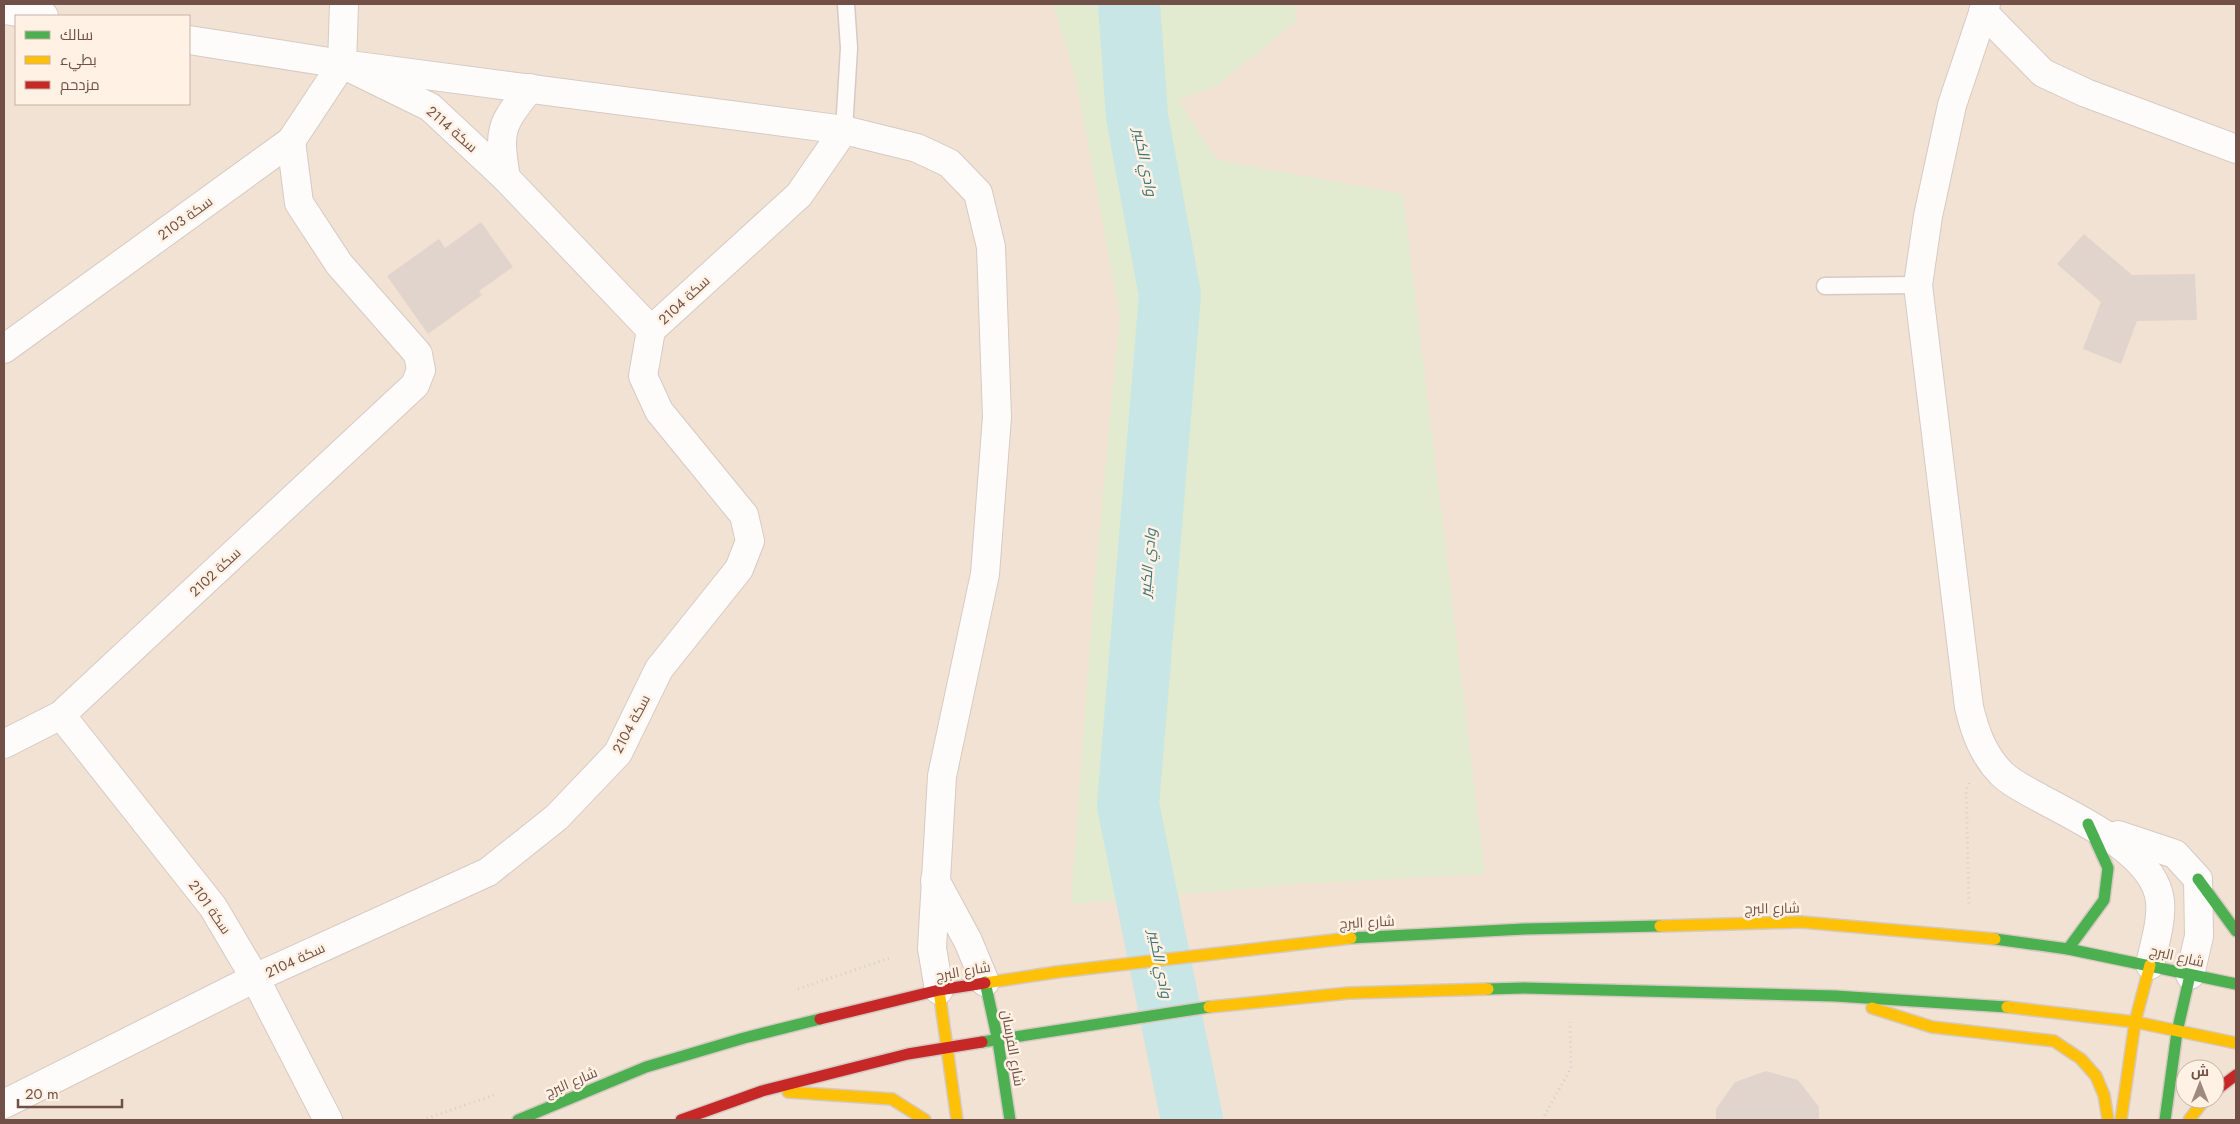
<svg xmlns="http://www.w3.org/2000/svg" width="2240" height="1124" font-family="Jost,Cairo,sans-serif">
<rect width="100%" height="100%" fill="#f5ede5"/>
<!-- residential -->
<path fill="#f1e2d4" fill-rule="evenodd" d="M 4,4 L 2236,4 L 2236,1120 L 4,1120 ZM 16,16 L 189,16 L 189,104 L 16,104 ZM 2185,1069 L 2215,1069 L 2215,1099 L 2185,1099 Z"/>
<!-- green -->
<path fill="#e2ebcf" d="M 1053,4 L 1295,4 L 1296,21 L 1217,86 L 1178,100 L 1217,160 L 1403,194 L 1485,874 L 1296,884 L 1071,904 L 1095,577 L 1120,316 L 1076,79 Z"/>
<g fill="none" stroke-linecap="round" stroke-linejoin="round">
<!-- river -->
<path stroke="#c7e6e5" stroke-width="62" d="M 1129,4 L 1137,116 L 1170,295 L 1128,805 L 1192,1120"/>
</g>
<!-- building -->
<g fill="#e1d4cd">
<path d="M 481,222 L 513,267 L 479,291 L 482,295 L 428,334 L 387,276 L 439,239 L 445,248 Z"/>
<path d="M 2084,234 L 2132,275 L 2195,274 L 2197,320 L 2137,321 L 2121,364 L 2083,349 L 2101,302 L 2057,264 Z"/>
<path d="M 1766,1071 L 1798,1080 L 1819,1107 L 1819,1120 L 1716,1120 L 1716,1109 L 1735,1082 Z"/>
</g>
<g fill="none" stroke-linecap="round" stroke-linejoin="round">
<defs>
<g id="lane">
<path d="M 844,130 L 849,48 L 846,4"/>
<path d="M 1825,286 L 1918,285"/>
</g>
<g id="street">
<path d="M 1986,4 L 1952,105 L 1928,216 L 1918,285 L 1969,707 C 1975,732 1983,755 2002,774 C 2012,784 2028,791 2040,798 C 2078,819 2155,853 2160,901 C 2162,922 2154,945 2150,965"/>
<path d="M 4,10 L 44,16"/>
<path d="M 1983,12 L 2043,73 L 2086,93 L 2236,149"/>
<path d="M 189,40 L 342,64 L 430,107 L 506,178 L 651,330"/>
<path d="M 342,64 L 844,130 L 917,148 L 949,163 L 978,193 L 991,247 L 997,417 L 985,574 L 942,776 L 932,948 L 939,990"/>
<path d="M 342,64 L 344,4"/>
<path d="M 506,178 C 498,130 500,126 530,88"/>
<path d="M 4,349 L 291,141 L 342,64"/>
<path d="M 61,715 L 213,907 L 255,978 L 328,1120"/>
<path d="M 4,744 L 61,715 L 415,385 L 421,370 L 418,354 L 339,264 L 299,203 L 291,141"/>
<path d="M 2118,835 L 2175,854 L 2198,879 L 2199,936 L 2190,975"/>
<path d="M 935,880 L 968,941 L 985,982"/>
<path d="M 4,1104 L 255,978 L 488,872 L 557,817 L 618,753 L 659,669 L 739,569 L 750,541 L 744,515 L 659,411 L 643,376 L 651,330 L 799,195 L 844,130"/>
</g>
<g id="fast">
<path d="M 2198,879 L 2236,931"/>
<path d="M 1351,938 L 1524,929 L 1660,926"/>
<path d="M 1995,939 L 2068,949 L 2236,984"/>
<path d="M 2068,949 L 2104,900 L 2108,868 L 2088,824"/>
<path d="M 985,982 L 998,1041 L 1010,1120"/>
<path d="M 1488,989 L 1524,988 L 1835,996 L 2007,1007"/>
<path d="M 982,1042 L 1209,1007"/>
<path d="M 518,1120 L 646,1067 L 744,1038 L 820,1019"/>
<path d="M 2165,1120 L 2177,1032 L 2190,975"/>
</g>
<g id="slow">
<path d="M 1660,926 L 1801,922 L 1995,939"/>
<path d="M 985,983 L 1057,972 L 1351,938"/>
<path d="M 939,990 L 957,1120"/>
<path d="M 1209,1007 L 1349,993 L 1488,989"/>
<path d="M 2007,1007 L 2135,1022 L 2236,1043"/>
<path d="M 1872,1008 L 1932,1027 L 2054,1041 L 2081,1059 L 2096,1076 L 2104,1095 L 2108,1120"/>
<path d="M 788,1092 L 892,1099 L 925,1120"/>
<path d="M 2121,1120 L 2135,1022 L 2150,965"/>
<path d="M 2189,1120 L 2205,1099"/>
</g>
<g id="jam">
<path d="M 820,1019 L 939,990 L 985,983"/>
<path d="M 2215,1091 L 2236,1075"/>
<path d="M 681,1120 L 762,1091 L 908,1054 L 982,1042"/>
</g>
</defs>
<!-- lane casing -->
<use href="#lane" stroke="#d6cac3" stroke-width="19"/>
<!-- street casing -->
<use href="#street" stroke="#d6cac3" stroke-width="30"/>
<!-- fast casing -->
<use href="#fast" stroke="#d5c9c2" stroke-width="14"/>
<!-- slow casing -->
<use href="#slow" stroke="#d5c9c2" stroke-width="14"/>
<!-- jam casing -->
<use href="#jam" stroke="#d5c9c2" stroke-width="14"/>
<!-- path -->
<g stroke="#d8cecb" stroke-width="3" stroke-dasharray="1 4" stroke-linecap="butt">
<path d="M 1969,783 L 1966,790 L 1969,904"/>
<path d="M 798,989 L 890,958"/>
<path d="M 422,1120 L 497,1094"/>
<path d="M 1542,1120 L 1571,1068 L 1570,1022"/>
</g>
<!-- lane -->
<use href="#lane" stroke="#fefcfb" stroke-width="16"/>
<!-- street -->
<use href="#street" stroke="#fefcfb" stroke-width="28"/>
<!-- fast -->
<use href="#fast" stroke="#4caf50" stroke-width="11"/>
<!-- slow -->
<use href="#slow" stroke="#ffc107" stroke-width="11"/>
<!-- jam -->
<use href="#jam" stroke="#c62828" stroke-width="11"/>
</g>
<g text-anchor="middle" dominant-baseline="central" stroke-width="5" stroke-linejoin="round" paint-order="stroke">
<!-- street labels -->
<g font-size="14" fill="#715147" stroke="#fff1e4">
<text transform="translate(452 129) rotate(41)">سكة 2114</text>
<text transform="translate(185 218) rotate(-36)">سكة 2103</text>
<text transform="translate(684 300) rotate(-43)">سكة 2104</text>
<text transform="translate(215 572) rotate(-43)">سكة 2102</text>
<text transform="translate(631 724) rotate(-62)">سكة 2104</text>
<text transform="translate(210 907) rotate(55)">سكة 2101</text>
<text transform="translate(1772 908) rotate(-1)">شارع البرج</text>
<text transform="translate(1367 922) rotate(-3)">شارع البرج</text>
<text transform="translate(2177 956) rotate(13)">شارع البرج</text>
<text transform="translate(295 960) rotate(-25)">سكة 2104</text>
<text transform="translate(963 971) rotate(-10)">شارع البرج</text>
<text transform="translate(1013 1048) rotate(80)">شارع الفرسان</text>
<text transform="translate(571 1082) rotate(-23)">شارع البرج</text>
</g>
<!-- water labels -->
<g font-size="15" font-style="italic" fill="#3b7478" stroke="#fff1e4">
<text transform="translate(1145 162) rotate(79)">وادي الكبير</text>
<text transform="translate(1148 563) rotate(-85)">وادي الكبير</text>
<text transform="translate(1160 964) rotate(79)">وادي الكبير</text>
</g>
</g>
<!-- border -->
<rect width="2240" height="1124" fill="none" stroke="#715147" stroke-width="10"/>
<!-- legend -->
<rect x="15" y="15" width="175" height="90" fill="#fff1e4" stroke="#c6b1a5"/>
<rect x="25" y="31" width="25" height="8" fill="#4caf50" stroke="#c6b1a5"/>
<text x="60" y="40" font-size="15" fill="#715147">سالك</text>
<rect x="25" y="56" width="25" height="8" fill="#ffc107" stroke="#c6b1a5"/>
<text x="60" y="65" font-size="15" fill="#715147">بطيء</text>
<rect x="25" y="81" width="25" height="8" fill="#c62828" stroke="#c6b1a5"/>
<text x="60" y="90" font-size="15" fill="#715147">مزدحم</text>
<!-- north arrow -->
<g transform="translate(2200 1084)"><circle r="24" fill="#fff1e4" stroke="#c6b1a5"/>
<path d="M0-4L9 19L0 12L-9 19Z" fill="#9f887e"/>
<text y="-8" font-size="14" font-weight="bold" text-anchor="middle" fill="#715147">ش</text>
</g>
<!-- scale -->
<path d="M18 1099v8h104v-8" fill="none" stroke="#715147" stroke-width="2.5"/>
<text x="25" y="1099" font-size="15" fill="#715147" stroke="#fff1e4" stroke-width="4" paint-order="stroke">20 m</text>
</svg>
